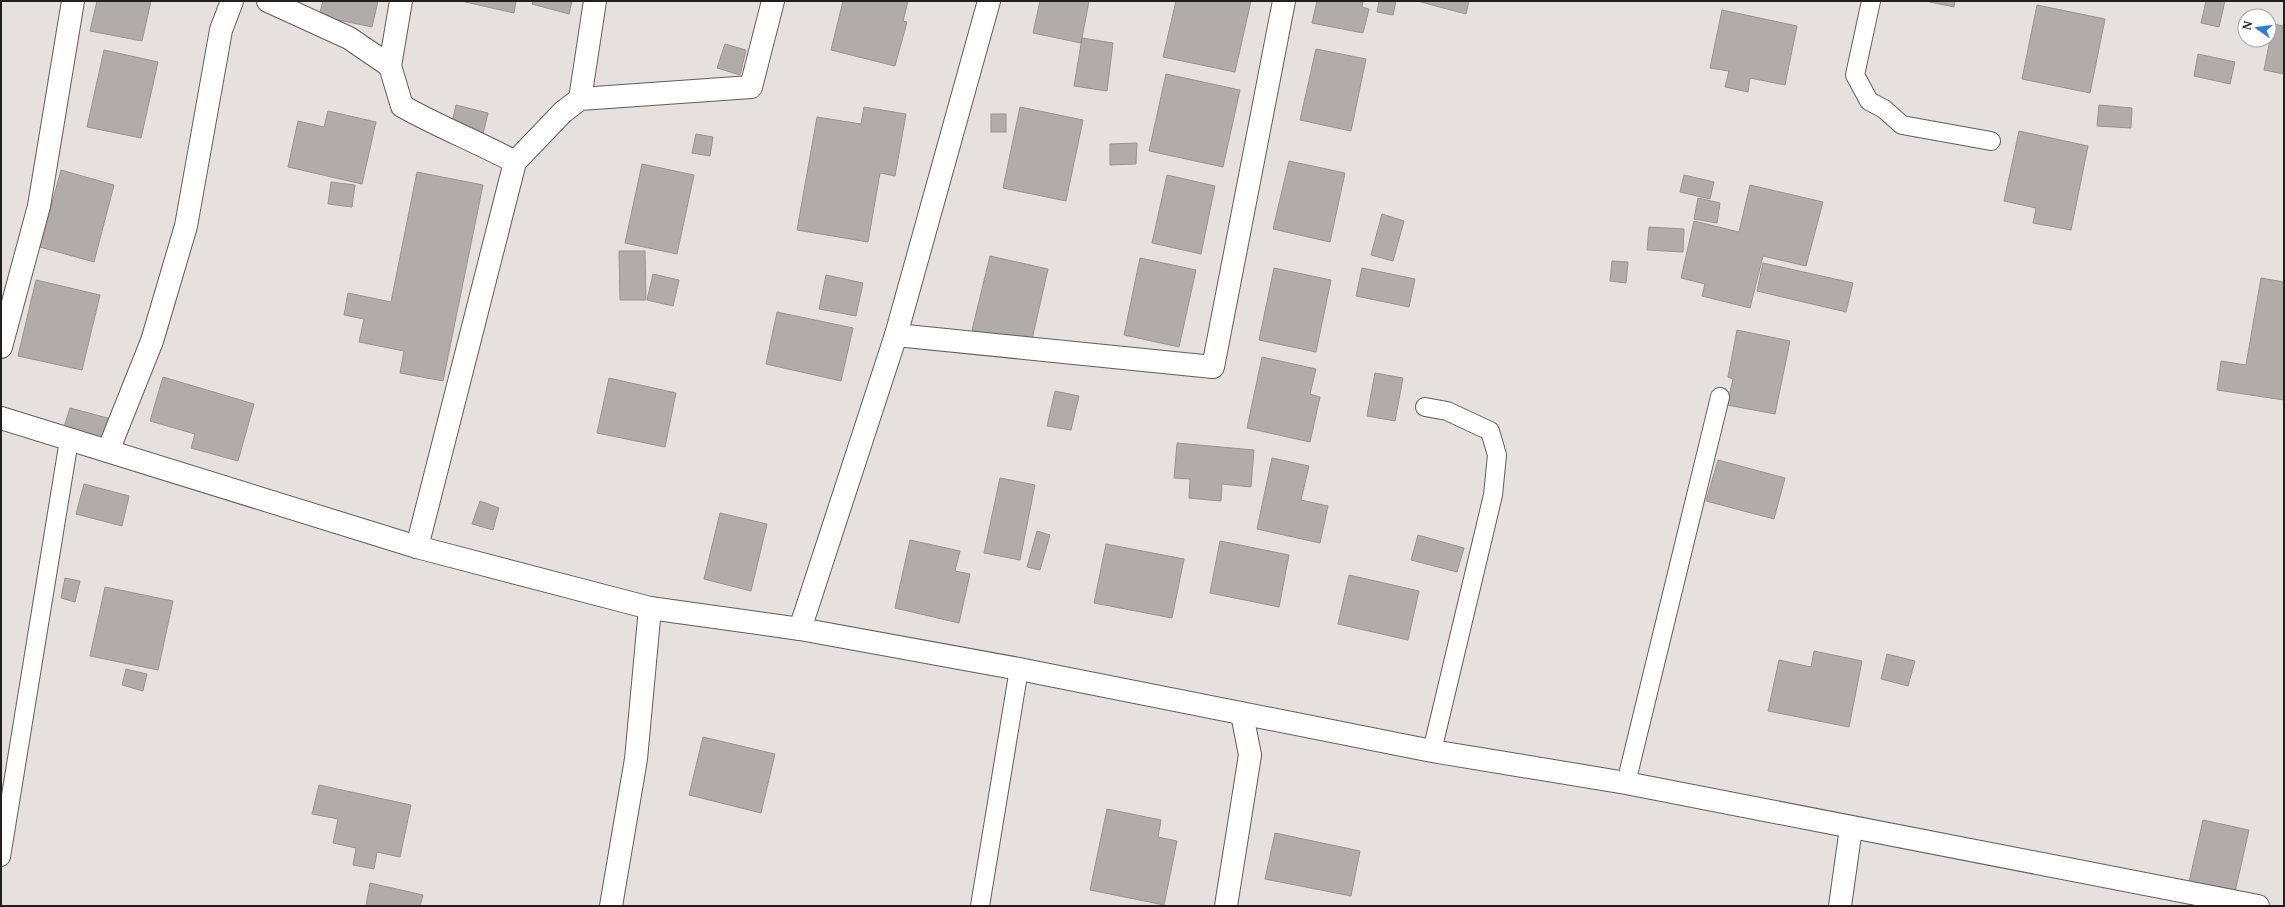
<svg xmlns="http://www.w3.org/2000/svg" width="2285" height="907" font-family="Merriweather,serif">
<rect width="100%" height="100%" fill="#e6e0de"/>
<!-- building -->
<g fill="#b1aba9" stroke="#999492">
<path d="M 97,1 L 151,1 L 142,41 L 90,31 Z"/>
<path d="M 323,1 L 378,1 L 372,27 L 319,16 Z"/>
<path d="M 461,1 L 516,1 L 514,13 Z"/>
<path d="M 533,1 L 572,1 L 569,14 L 532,4 Z"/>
<path d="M 843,1 L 908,1 L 903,21 L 907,22 L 895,66 L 831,50 Z"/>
<path d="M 1040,1 L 1089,1 L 1081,43 L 1033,33 Z"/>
<path d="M 1176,1 L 1251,1 L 1235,72 L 1163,57 Z"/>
<path d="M 1317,1 L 1363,1 L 1362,7 L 1369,9 L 1363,33 L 1312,23 Z"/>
<path d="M 1379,1 L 1396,1 L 1393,15 L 1377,12 Z"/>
<path d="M 1417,1 L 1469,1 L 1466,14 Z"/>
<path d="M 1925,1 L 1955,1 L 1954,7 Z"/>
<path d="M 2206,1 L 2225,1 L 2219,27 L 2201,23 Z"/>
<path d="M 2037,5 L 2105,19 L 2090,93 L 2022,79 Z"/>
<path d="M 1722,10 L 1797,26 L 1785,85 L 1750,78 L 1748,92 L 1725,87 L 1729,71 L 1710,68 Z"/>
<path d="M 2273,24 L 2284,26 L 2284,74 L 2264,70 Z"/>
<path d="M 1082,38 L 1113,43 L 1107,91 L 1074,86 Z"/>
<path d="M 725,44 L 746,50 L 740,75 L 717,68 Z"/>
<path d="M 1316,49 L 1366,59 L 1351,131 L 1300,120 Z"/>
<path d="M 104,50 L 158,62 L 141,138 L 87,127 Z"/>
<path d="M 2198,54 L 2235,62 L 2230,84 L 2194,76 Z"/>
<path d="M 1166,74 L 1240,90 L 1223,167 L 1149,151 Z"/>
<path d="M 456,105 L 488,113 L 483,134 L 451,127 Z"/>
<path d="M 2099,105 L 2132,108 L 2131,128 L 2097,126 Z"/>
<path d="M 864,107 L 906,114 L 895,176 L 880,173 L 868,242 L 797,230 L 817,117 L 861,124 Z"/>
<path d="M 1020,107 L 1083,120 L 1066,201 L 1003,188 Z"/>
<path d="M 328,111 L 376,122 L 362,184 L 288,167 L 298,121 L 324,127 Z"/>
<rect x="991" y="114" width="15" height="18"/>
<path d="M 2019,131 L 2088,146 L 2071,230 L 2033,223 L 2036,208 L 2004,201 Z"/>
<path d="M 696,134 L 713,137 L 710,156 L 692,153 Z"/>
<path d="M 1137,143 L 1136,164 L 1110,165 L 1110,144 Z"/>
<path d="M 1289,161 L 1345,173 L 1330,242 L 1273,229 Z"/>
<path d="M 642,164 L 694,175 L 677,254 L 625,243 Z"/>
<path d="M 61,170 L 114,185 L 94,262 L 40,247 Z"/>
<path d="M 417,172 L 483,185 L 443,381 L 400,373 L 404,351 L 359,342 L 364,319 L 344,315 L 348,293 L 391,302 Z"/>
<path d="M 1167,175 L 1215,186 L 1201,254 L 1152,243 Z"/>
<path d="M 1684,175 L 1714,182 L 1710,199 L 1680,192 Z"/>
<path d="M 331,182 L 355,185 L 352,207 L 328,204 Z"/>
<path d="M 1750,185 L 1823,202 L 1806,266 L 1763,256 L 1750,308 L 1702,296 L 1705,284 L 1681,278 L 1694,221 L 1739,232 Z"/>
<path d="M 1698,198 L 1720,203 L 1717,223 L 1694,219 Z"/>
<path d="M 1382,214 L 1404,221 L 1393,261 L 1371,255 Z"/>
<path d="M 1649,227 L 1684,229 L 1683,252 L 1647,250 Z"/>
<path d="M 619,251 L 645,251 L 646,300 L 620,300 Z"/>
<path d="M 990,256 L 1048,269 L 1031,344 L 972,330 Z"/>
<path d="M 1140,258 L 1196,270 L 1179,347 L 1124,335 Z"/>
<path d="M 1612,261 L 1628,262 L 1626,283 L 1610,281 Z"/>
<path d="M 1763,263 L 1853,283 L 1846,312 L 1757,291 Z"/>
<path d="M 1274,268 L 1331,280 L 1316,352 L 1259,340 Z"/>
<path d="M 1362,268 L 1415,279 L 1409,307 L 1356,296 Z"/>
<path d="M 653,274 L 679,280 L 673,306 L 647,300 Z"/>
<path d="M 826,275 L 863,283 L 856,316 L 819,309 Z"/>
<path d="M 2261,278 L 2284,282 L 2284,400 L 2217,390 L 2221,361 L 2246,365 Z"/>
<path d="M 36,280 L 100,295 L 82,370 L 18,356 Z"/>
<path d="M 777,312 L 853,328 L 841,381 L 766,364 Z"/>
<path d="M 1737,330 L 1790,341 L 1775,414 L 1727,405 L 1733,379 L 1728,377 Z"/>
<path d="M 1262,357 L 1316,369 L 1310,394 L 1320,397 L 1310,442 L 1247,428 Z"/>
<path d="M 1375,373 L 1403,378 L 1395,421 L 1367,416 Z"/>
<path d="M 163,377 L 254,404 L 238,461 L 191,448 L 195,434 L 150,421 Z"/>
<path d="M 609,378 L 676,393 L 665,447 L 597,433 Z"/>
<path d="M 1055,391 L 1079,396 L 1071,430 L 1047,426 Z"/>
<path d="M 70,408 L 115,420 L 109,440 L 64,427 Z"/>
<path d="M 1177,443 L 1254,450 L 1251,487 L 1222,484 L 1221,501 L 1189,498 L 1190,479 L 1174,478 Z"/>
<path d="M 1272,458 L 1309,466 L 1301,500 L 1328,506 L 1320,543 L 1257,529 Z"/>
<path d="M 1718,460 L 1785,478 L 1774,519 L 1706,501 Z"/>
<path d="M 1000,478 L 1035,485 L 1020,560 L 984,553 Z"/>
<path d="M 84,484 L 129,496 L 122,526 L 76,514 Z"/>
<path d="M 480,501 L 499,508 L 493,530 L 472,524 Z"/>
<path d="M 720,513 L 767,524 L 751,591 L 704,579 Z"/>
<path d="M 1037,531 L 1050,535 L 1040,570 L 1027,567 Z"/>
<path d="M 1418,535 L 1464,548 L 1457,572 L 1411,560 Z"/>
<path d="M 910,540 L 960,551 L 955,571 L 970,574 L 959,623 L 895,608 Z"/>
<path d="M 1220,541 L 1289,555 L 1279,607 L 1210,593 Z"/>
<path d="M 1106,544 L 1184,559 L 1172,618 L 1094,603 Z"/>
<path d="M 1349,575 L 1419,591 L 1408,640 L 1338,624 Z"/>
<path d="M 65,578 L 80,581 L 75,602 L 61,598 Z"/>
<path d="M 105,587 L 173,601 L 158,670 L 90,656 Z"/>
<path d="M 1814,651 L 1862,661 L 1849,727 L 1768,711 L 1779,660 L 1811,667 Z"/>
<path d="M 1887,654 L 1915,661 L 1908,686 L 1881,679 Z"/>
<path d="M 126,669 L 147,674 L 143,691 L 122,685 Z"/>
<path d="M 703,737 L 775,754 L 761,813 L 689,795 Z"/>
<path d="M 319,785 L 411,805 L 400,857 L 377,852 L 374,869 L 353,865 L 356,848 L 333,843 L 338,819 L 312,814 Z"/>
<path d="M 1107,809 L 1161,820 L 1158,837 L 1177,841 L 1164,905 L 1090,890 Z"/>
<path d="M 2203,820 L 2249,830 L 2235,892 L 2189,882 Z"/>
<path d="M 1275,833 L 1360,851 L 1351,896 L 1265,879 Z"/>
<path d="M 370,883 L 423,895 L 420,906 L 366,906 Z"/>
</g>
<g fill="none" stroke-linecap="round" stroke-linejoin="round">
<defs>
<g id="service">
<path d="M 1871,1 L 1855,75 L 1869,101 L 1884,109 L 1902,125 L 1991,141"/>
<path d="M 1425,407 L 1447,411 L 1490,431 L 1497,455 L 1493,495 L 1432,751"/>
<path d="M 1626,783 L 1720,397"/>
<path d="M 1,857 L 69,440"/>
<path d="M 980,906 L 1019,669"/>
</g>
<g id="minor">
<path d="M 268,1 L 349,38 L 390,66"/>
<path d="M 401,1 L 390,66 L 402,106 C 439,127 478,142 515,162"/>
<path d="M 580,99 L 595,1"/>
<path d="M 896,335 L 1213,367 L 1284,1"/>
<path d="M 1,347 L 39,206 L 73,1"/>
<path d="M 108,451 L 152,341 L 186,226 L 221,30 L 232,1"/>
<path d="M 417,547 L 515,162 L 563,112 L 580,99 L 751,87 L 773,1"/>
<path d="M 800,629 L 896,335 L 989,1"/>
<path d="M 611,906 L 636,759 L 650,608"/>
<path d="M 1226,906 L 1250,755 L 1242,714"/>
<path d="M 1840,906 L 1851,828"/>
</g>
<path id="tertiary" d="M 1,418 L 417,547 L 650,608 L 800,629 L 1019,669 L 1432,751 L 1626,783 L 2258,906"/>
</defs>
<!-- service casing -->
<use href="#service" stroke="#625d5b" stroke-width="20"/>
<!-- minor casing -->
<use href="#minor" stroke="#625d5b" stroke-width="24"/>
<!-- tertiary casing -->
<use href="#tertiary" stroke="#625d5b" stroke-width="24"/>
<!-- service -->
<use href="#service" stroke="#fff" stroke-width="18"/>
<!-- minor -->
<use href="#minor" stroke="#fff" stroke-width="22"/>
<!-- tertiary -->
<use href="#tertiary" stroke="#fff" stroke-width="22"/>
</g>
<!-- border -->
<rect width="2285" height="907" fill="none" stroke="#22201f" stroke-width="4"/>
<!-- north arrow -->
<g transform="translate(2257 28) rotate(284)"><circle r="19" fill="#ffffff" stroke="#a7a6a5"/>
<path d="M0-3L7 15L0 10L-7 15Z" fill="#317ccc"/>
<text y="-6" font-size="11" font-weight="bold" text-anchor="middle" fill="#22201f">N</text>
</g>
</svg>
